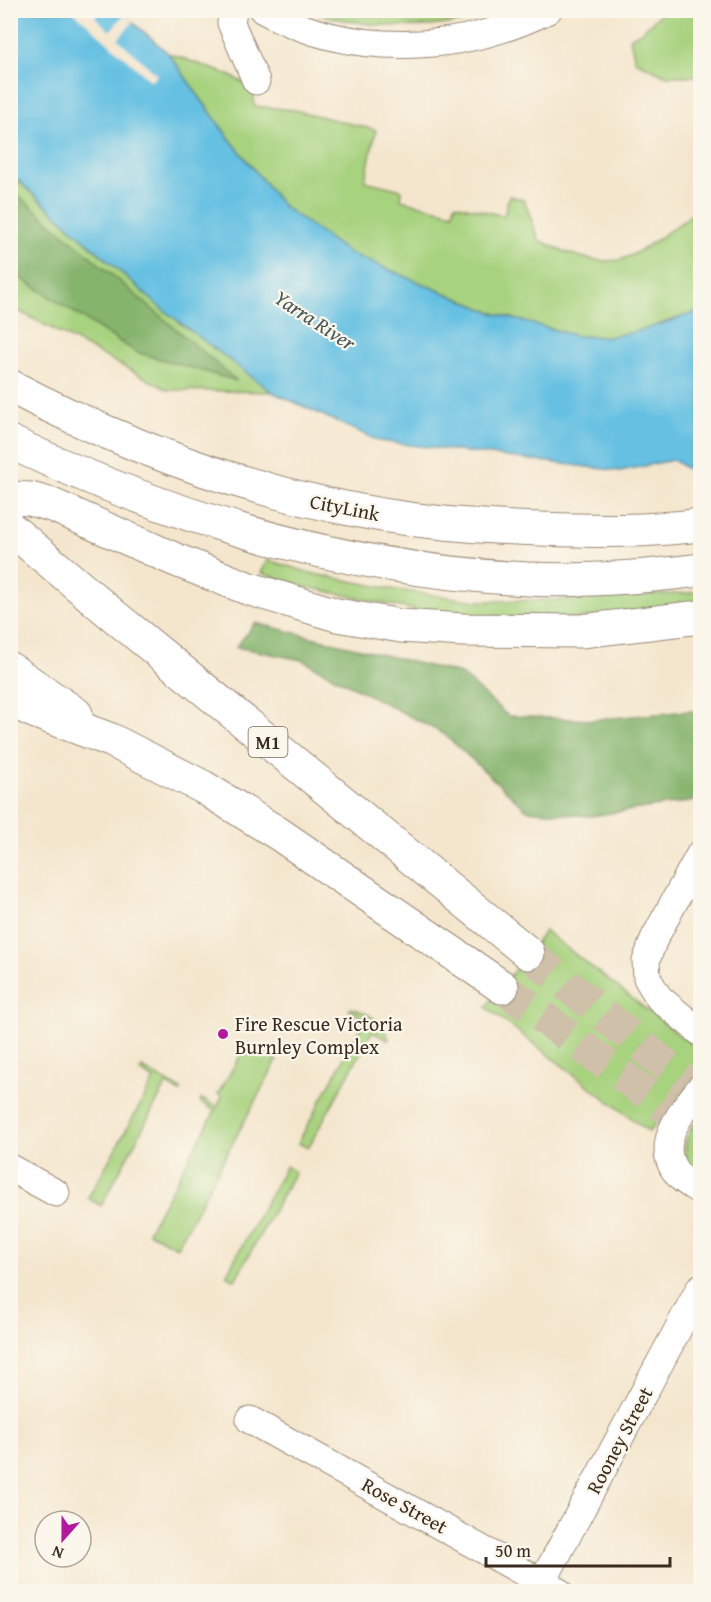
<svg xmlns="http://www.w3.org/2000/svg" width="711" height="1602" font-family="'Gentium Book Plus',serif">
<rect width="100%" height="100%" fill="#fbf7ec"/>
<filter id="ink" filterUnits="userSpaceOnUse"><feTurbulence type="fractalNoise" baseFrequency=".0167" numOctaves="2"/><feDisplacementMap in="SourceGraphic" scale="12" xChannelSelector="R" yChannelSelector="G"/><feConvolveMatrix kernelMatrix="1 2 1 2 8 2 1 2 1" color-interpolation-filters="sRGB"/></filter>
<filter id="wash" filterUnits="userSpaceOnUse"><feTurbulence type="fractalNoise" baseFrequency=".008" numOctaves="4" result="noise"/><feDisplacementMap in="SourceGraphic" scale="24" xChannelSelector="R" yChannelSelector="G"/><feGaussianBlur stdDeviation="1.35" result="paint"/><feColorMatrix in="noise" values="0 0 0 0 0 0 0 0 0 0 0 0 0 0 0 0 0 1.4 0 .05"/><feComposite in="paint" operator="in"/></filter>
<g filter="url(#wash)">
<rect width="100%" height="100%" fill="#f4e6cd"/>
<!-- green -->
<g fill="#a7d27e" stroke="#717e4e" stroke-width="1.5">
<path d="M 307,11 L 509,11 C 439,32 376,31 307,11 Z"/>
<path d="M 664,11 L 700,11 L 700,76 L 667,76 L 635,61 L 630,38 L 641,32 Z"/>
<path d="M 168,53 L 229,75 L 254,88 L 254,106 L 294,110 L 376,130 L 365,181 L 402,190 L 401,200 L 453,213 L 455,204 L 504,216 L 509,196 L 524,200 L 539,240 C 563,252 591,264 619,260 C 636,257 685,220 700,208 L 700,311 L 643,330 L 608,337 L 577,336 L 493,313 L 349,253 L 283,206 L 226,134 Z"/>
<path d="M 10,174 L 161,308 L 272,392 L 168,390 L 11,307 Z"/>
<path d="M 267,560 L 314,574 L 397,590 L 477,601 L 558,600 L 700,592 L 700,603 L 573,619 L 438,615 L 302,586 L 261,573 Z"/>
<path d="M 545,931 L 700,1051 L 700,1066 L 649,1132 L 486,1007 Z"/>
<path d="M 351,1008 C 366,1011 386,1024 389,1040 L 372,1032 L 308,1148 L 298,1143 L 365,1019 L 349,1010 Z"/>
<path d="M 247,1044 L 277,1060 L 177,1247 L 148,1232 L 215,1111 L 200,1102 L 202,1099 L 217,1107 L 222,1097 L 218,1094 Z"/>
<path d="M 142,1068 L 182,1090 L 180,1092 L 166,1085 L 101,1206 L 88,1198 L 154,1080 L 140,1071 Z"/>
<path d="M 700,1114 L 700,1176 C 675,1156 685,1137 700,1114 Z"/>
<path d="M 286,1166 L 295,1172 L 235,1280 L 226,1275 Z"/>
</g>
<!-- forest -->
<g fill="#85b46d" stroke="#606f46" stroke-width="1.5">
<path d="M 10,189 L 25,201 L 237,381 L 136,352 L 11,272 Z"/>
<path d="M 255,623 L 461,674 L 508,716 L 591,720 L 700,710 L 700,777 L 694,801 L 590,816 L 527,810 L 444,734 L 302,660 L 236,647 Z"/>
</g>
<!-- water -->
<path fill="#65c0e2" stroke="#507580" stroke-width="1.5" d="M 11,11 L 120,11 L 168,53 L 226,134 L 283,206 L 349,253 L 493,313 L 577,336 L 608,337 L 643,330 L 700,311 L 700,477 L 673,460 L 620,471 L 379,441 L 272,392 L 161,308 L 11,174 Z"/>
<!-- pier -->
<path fill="#f4e6cd" d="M 73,11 L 100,11 L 95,17 L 110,31 L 125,14 L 133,22 L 118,39 L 157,75 L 151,81 Z"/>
</g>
<g filter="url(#ink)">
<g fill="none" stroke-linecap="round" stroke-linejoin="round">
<!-- highway-tunnel -->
<g stroke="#cfc0aa" stroke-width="33" stroke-dasharray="33 16" stroke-linecap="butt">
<path d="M 528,953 L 700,1093"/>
<path d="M 502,987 L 700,1133"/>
</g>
<defs>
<g id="minor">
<path d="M 233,10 L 231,23 L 256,81"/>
<path d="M 263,10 C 350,58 460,54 548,10"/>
<path d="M 700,854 L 654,939 L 646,961 L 647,978 L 659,998 L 700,1032"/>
<path d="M 700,1088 C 680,1114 651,1147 681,1178 C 687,1183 694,1187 700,1191"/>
<path d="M 10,1168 L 56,1193"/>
<path d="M 250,1420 L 559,1592"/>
<path d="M 537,1592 L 700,1288"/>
</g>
<g id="highway">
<path d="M 10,386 C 121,444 237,488 360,511 C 420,523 481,527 541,529 C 594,531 648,532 700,525"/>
<path d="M 10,442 C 173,519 348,571 529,579 C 586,582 644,577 700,570"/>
<path d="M 10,498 L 30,499 L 52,505 L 176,560 L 247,588 L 337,615 L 401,626 L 463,630 L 581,631 L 700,617"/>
<path d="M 10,528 L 113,615 L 528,953"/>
<path d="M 10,669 L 76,714"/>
<path d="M 10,700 L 36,712 L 111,740 L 203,787 L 279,834 L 502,987"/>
</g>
</defs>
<!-- minor casing -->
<use href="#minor" stroke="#988876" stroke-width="29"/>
<!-- highway casing -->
<use href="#highway" stroke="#988876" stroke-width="35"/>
<!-- minor -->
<use href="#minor" stroke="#fff" stroke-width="27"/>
<!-- highway -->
<use href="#highway" stroke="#fff" stroke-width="33"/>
</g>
</g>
<!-- markers -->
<circle fill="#b5179e" stroke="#fbf7ec" stroke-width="2" cx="223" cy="1034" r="6"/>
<g text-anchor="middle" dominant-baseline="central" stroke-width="4.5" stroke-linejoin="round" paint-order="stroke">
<!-- shield labels -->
<rect fill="#fbf7ec" stroke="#75685c" stroke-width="1.5" x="248.5" y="727" width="39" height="30" rx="4.5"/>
<g font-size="18" font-weight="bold" fill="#3b2a1e">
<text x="268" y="742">M1</text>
</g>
<!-- street labels -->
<g font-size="20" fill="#3b2a1e" stroke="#fbf7ec">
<text transform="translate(345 507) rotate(11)">CityLink</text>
<text transform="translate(619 1440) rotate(-62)">Rooney Street</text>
<text transform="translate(405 1505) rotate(29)">Rose Street</text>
</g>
<!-- poi labels -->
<g font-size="20" fill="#3b2a1e" stroke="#fbf7ec" text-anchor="start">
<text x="235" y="1023">Fire Rescue Victoria<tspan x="235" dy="23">Burnley Complex</tspan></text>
</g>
<!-- water labels -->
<g font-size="21" font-style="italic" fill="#485759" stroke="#fbf7ec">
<text transform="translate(315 320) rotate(33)">Yarra River</text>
</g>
</g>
<!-- margin -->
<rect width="711" height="1602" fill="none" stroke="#fbf7ec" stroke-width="36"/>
<!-- north arrow -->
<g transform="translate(63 1539) rotate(201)"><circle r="28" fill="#fbf7ec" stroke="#aea59a" stroke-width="1.5"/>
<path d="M0-4.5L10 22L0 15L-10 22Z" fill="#b5179e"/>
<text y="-9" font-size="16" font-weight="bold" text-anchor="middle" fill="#3b2a1e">N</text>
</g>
<!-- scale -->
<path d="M486 1557v9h184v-9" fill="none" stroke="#3b2a1e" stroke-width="3"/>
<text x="495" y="1557" font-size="18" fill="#3b2a1e" stroke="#fbf7ec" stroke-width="4.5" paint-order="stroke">50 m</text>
</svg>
